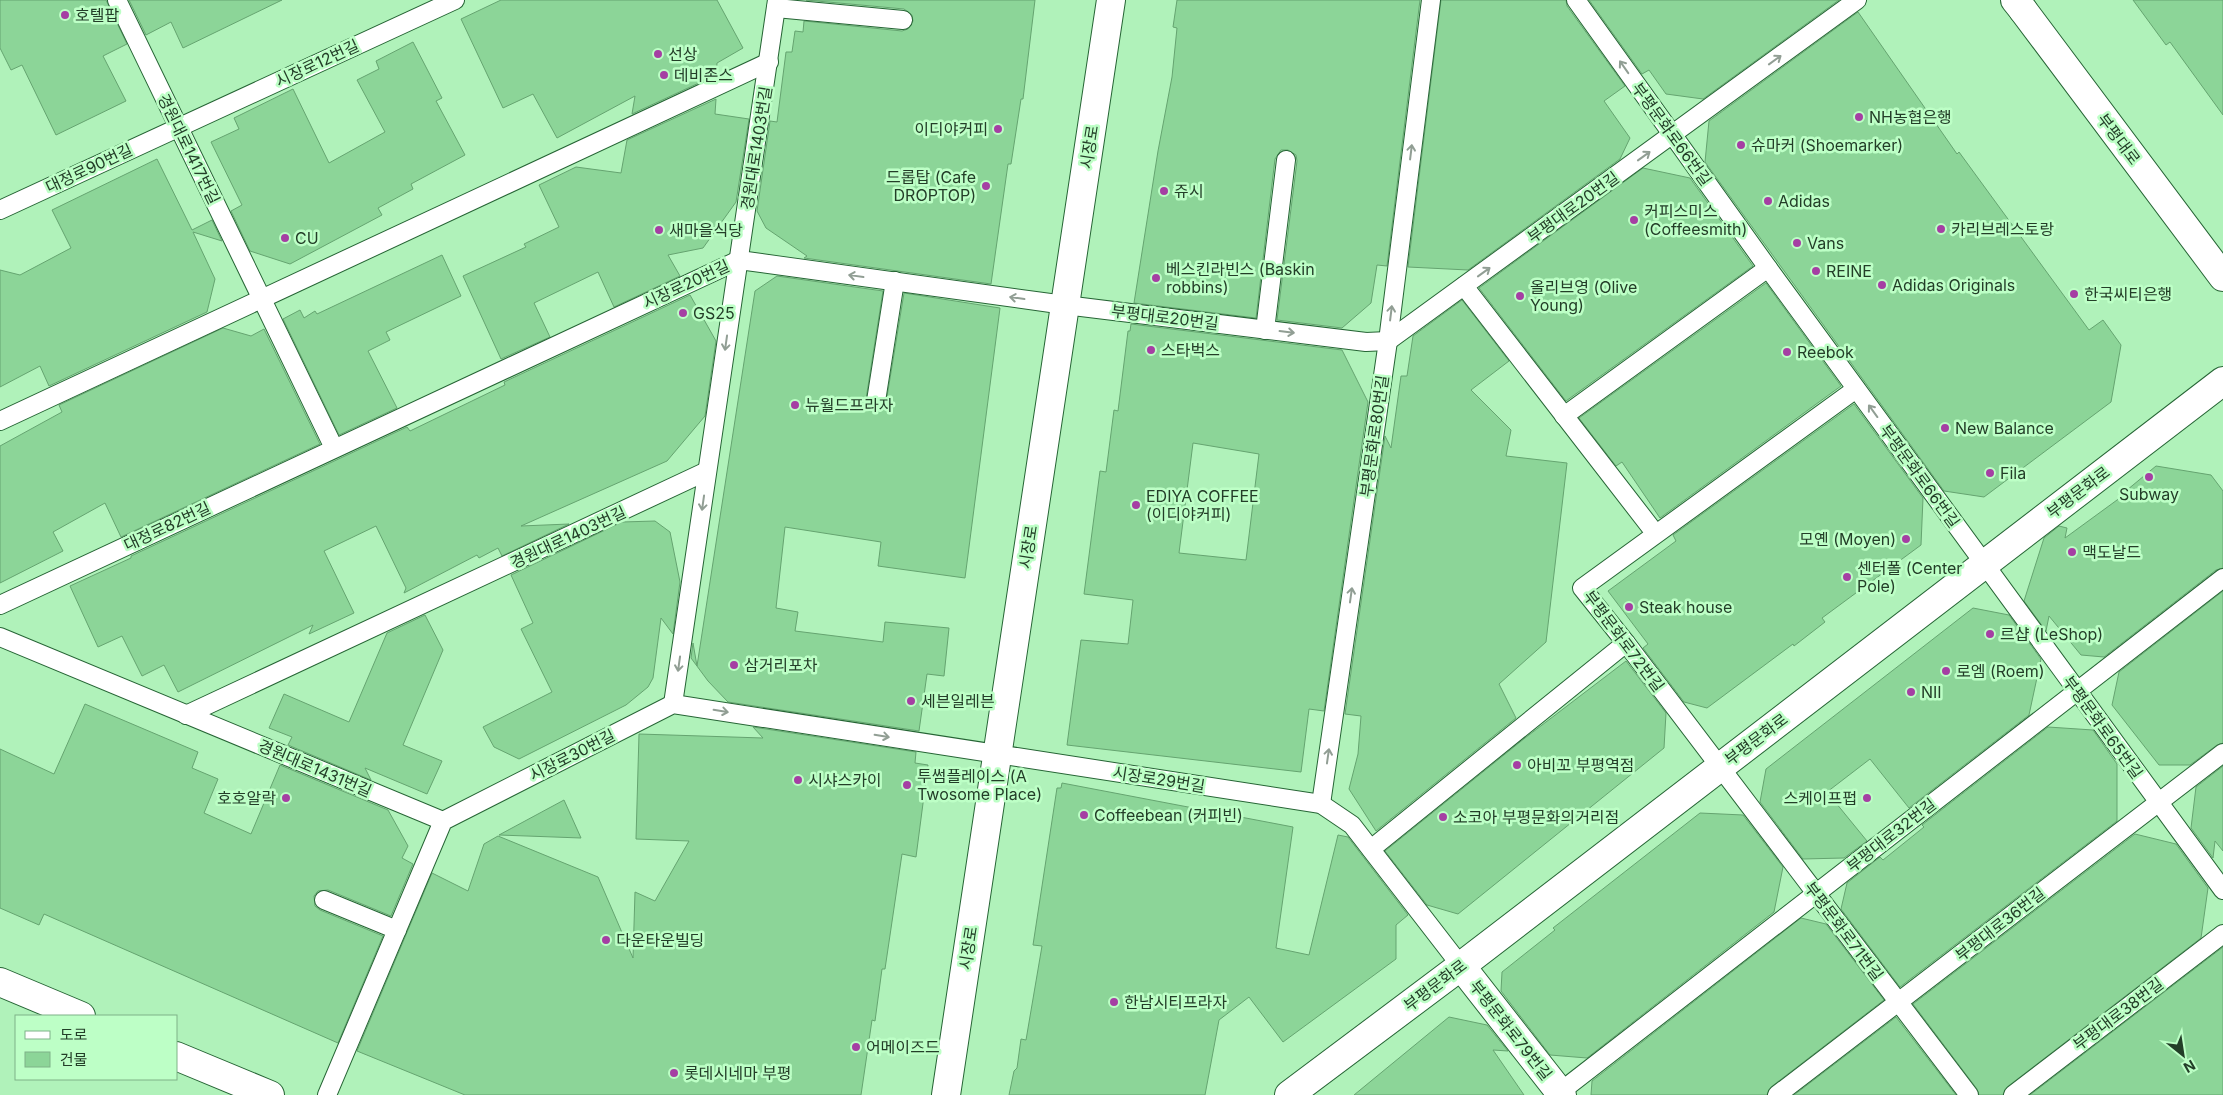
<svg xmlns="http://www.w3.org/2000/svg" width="2223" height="1095" font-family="Inter,'Noto Sans KR',sans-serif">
<rect width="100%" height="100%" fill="#b0f2ba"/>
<!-- building -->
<g fill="#8cd598" stroke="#65a470" fill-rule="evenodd">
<path d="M 0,0 L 106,0 L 127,44 L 103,56 L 126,101 L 56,135 L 22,65 L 11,70 L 0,48 Z"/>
<path d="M 129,0 L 282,0 L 183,48 L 171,22 L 146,35 Z"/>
<path d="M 501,0 L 717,0 L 743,48 L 717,63 L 716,75 L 632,114 L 635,96 L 557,138 L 533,94 L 503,108 L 461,19 Z"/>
<path d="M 806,0 L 1035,0 L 1023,99 L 1021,99 L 1011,164 L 1008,164 L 991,284 L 804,258 L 807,256 L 766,228 L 757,211 L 770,121 L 777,122 L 786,52 L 792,52 L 795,31 L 803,32 L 804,21 L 902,31 L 908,29 L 913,21 L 912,15 L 904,9 Z"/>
<path d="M 1177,0 L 1420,0 L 1387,266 L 1377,265 L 1371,303 L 1342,328 L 1277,320 L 1297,161 L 1296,155 L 1288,150 L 1281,150 L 1275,159 L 1256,318 L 1134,303 L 1158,151 L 1172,77 L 1177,28 L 1173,27 Z"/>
<path d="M 1441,0 L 1566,0 L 1567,6 L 1625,86 L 1604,101 L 1630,138 L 1620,159 L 1468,270 L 1408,267 Z"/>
<path d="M 1589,0 L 1839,0 L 1703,99 L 1666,94 L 1649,70 L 1642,74 Z"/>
<path d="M 2133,0 L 2223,0 L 2223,115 L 2170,42 L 2166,45 Z"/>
<path d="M 1858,12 L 1957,154 L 1959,152 L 2089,330 L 2103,320 L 2121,345 L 2111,402 L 1984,497 L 1944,491 L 1705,162 L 1709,121 Z"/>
<path d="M 413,42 L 442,98 L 436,101 L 465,155 L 411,184 L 413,189 L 378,208 L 382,215 L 290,264 L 250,251 L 231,211 L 242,205 L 211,142 L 239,129 L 234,118 L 293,89 L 329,163 L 385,132 L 357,80 L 379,69 L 376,61 Z"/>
<path d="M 716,99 L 715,114 L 749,119 L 736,202 L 703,248 L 668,255 L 680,276 L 614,307 L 598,272 L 534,303 L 550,337 L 501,359 L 463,276 L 526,247 L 524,244 L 559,227 L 539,185 L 576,167 L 621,173 L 627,140 Z"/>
<path d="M 157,159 L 192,230 L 212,220 L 222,241 L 193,232 L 215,279 L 207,312 L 49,386 L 40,366 L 0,387 L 0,270 L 20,275 L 71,248 L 52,210 Z"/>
<path d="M 1643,168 L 1690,178 L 1753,266 L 1566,401 L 1479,288 Z"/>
<path d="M 442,255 L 461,296 L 386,332 L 390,340 L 368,351 L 397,408 L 339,435 L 283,319 L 300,310 L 304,318 L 315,311 L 317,314 Z"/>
<path d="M 777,276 L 883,291 L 866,399 L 869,409 L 875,412 L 884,408 L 886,403 L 904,293 L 1000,308 L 965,578 L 878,566 L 881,542 L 785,527 L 776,608 L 798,612 L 795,631 L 883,642 L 885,622 L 949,628 L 944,676 L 927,674 L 919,731 L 728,702 L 708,681 L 691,658 L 693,643 L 697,666 L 755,291 Z"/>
<path d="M 1766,283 L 1841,386 L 1660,518 L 1622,462 L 1616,466 L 1579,418 Z"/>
<path d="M 690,295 L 716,341 L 705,416 L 667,461 L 521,526 L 569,524 L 502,556 L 498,548 L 479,558 L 477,555 L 404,593 L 406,588 L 376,526 L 324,551 L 354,613 L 309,634 L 313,625 L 178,692 L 164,665 L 142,676 L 122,636 L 98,647 L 70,586 L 131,558 L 131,556 L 407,427 L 410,431 L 505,385 L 504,382 Z"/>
<path d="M 1462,300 L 1509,361 L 1471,390 L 1511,430 L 1506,456 L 1567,463 L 1546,642 L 1499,684 L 1516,718 L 1376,831 L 1349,789 L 1358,754 L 1361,716 L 1345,714 L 1385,436 L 1391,448 L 1401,376 L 1407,376 L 1413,336 Z"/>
<path d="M 1131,324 L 1342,350 L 1368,402 L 1324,711 L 1309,709 L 1301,772 L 1067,745 L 1081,640 L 1128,644 L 1133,600 L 1084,594 L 1100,471 L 1106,472 L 1114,410 L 1118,411 L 1128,331 L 1130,331 ZM 1193,443 L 1259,454 L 1246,560 L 1179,553 Z"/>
<path d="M 223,328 L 251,336 L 264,329 L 320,444 L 121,537 L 105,503 L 53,532 L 63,551 L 0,583 L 0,446 L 62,412 L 59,405 Z"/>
<path d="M 1854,404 L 1923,498 L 1921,545 L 1822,618 L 1825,622 L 1794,646 L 1793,644 L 1707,708 L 1684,702 L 1643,648 L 1648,644 L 1608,591 L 1676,541 L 1673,535 Z"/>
<path d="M 2156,466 L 2211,475 L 2223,491 L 2223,568 L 2216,570 L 2104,657 L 2081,655 L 2049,616 L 2046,631 L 2024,601 L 2044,538 L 2059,526 L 2067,528 L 2065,538 L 2128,492 L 2127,490 Z"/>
<path d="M 655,521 L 670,532 L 680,582 L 673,634 L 661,618 L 653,678 L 648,687 L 626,705 L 519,759 L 494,747 L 483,727 L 552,692 L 521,629 L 533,623 L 511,575 L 622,522 Z"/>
<path d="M 2223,591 L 2223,743 L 2217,745 L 2190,765 L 2159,765 L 2112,705 L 2119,672 Z"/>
<path d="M 1973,608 L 2009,615 L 2041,659 L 2029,715 L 1909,808 L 1870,759 L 1827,792 L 1867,841 L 1844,858 L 1803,859 L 1760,802 L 1766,769 Z"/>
<path d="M 425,615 L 443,650 L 403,745 L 442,761 L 427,794 L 365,768 L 371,780 L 288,745 L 292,737 L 269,728 L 284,694 L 349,722 L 387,633 Z"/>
<path d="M 1626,661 L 1666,713 L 1664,748 L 1458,914 L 1427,905 L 1385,851 L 1525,738 Z"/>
<path d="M 85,704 L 198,752 L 192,768 L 218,779 L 204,813 L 251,834 L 280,765 L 388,810 L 408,846 L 402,858 L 413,864 L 391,916 L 328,890 L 318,891 L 314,896 L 315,906 L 320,910 L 383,936 L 338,1043 L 44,914 L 39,925 L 0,908 L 0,749 L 54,774 Z"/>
<path d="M 753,727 L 916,752 L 915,763 L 928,765 L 916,857 L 902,854 L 885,969 L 882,969 L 875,1021 L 872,1020 L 861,1095 L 465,1095 L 357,1051 L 432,873 L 468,891 L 484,844 L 498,836 L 598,877 L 633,958 L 635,892 L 655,901 L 689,841 L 636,839 L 639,734 L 763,738 Z"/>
<path d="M 2048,727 L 2093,730 L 2117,764 L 2117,821 L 1900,987 L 1841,909 L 1847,883 L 1880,857 L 1883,860 L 1924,827 L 1922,825 Z"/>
<path d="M 2223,766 L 2223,851 L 2215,841 L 2213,858 L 2191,828 L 2196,787 Z"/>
<path d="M 1062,783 L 1293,827 L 1276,948 L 1309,955 L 1338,835 L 1348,837 L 1408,915 L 1396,925 L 1396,959 L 1283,1042 L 1249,997 L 1219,1020 L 1205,1095 L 1009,1095 L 1014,1071 L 1017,1068 L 1021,1039 L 1026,1040 L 1042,946 L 1033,945 L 1057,788 L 1061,788 Z"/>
<path d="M 564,800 L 581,838 L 499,835 Z"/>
<path d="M 1700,813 L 1743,815 L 1783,867 L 1774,912 L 1587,1058 L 1550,1055 L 1501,991 L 1502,972 L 1555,930 L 1553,928 Z"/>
<path d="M 2135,834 L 2176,844 L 2208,888 L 2201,938 L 2007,1087 L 2003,1095 L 1979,1095 L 1977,1089 L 1913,1004 Z"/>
<path d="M 1801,918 L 1826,924 L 1884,1000 L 1771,1087 L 1767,1095 L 1591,1095 L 1592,1081 Z"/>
<path d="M 2223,947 L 2223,1095 L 2030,1095 Z"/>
<path d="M 1449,1017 L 1487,1025 L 1508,1051 L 1493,1050 L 1524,1095 L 1354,1095 Z"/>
<path d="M 1896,1017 L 1956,1095 L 1794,1095 Z"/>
</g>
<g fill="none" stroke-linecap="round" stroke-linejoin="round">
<defs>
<g id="service">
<path d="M 117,0 L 334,448"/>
<path d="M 1576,0 L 1768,268 L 2223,890"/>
<path d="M 776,8 L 903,20"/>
<path d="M 0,210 L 455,0"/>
<path d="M 1464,286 L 1655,533"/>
<path d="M 1265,330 L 1286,160"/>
<path d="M 1856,389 L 1582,588 L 1626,643 L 1969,1095"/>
<path d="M 876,401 L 895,281"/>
<path d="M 1564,416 L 1768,268"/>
<path d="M 0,421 L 769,62"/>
<path d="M 0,605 L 739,260 L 1065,305 L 1366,342 L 1388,341 L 1857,0"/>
<path d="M 0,637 L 443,821"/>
<path d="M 673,704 L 777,0"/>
<path d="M 186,715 L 707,471"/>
<path d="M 1321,804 L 1388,341 L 1431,0"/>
<path d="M 1371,849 L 1626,643"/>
<path d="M 324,900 L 397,930"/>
<path d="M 1560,1092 L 2223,578"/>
<path d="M 327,1095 L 443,821 L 673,704 L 1321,804 L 1352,825 L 1461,966"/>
<path d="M 1777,1095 L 2223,753"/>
<path d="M 2013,1095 L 2223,934"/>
</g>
<g id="minor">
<path d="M 1461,966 L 1562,1095"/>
<path d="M 1289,1095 L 1461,966 L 2223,381"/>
</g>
<g id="tertiary">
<path d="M 2023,10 L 2223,277"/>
<path d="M 0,982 L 81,1016"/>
<path d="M 176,1056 L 270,1095"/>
<path d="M 946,1095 L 1111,0"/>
</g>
<path id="secondary" d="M 2015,0 L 2023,10"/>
</defs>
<!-- service casing -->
<use href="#service" stroke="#266535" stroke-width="20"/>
<!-- minor casing -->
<use href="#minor" stroke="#266535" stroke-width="30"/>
<!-- tertiary casing -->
<use href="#tertiary" stroke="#266535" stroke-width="30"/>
<!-- secondary casing -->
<use href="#secondary" stroke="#266535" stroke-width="30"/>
<!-- service -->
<use href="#service" stroke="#fff" stroke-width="18"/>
<!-- minor -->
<use href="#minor" stroke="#fff" stroke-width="28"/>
<!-- tertiary -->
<use href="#tertiary" stroke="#fff" stroke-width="28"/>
<!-- secondary -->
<use href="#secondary" stroke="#fff" stroke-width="28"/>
</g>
<!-- one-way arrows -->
<defs><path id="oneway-shaft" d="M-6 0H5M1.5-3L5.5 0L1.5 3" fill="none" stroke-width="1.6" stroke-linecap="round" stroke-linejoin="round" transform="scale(1.25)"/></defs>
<g stroke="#919e94">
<use href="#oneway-shaft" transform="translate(1775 60) rotate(-36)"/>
<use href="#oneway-shaft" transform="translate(1624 67) rotate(-125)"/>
<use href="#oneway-shaft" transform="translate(1411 152) rotate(-83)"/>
<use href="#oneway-shaft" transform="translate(1644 156) rotate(-36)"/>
<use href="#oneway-shaft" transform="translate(1484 272) rotate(-36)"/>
<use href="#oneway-shaft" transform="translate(856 276) rotate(-172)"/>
<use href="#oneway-shaft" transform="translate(1017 298) rotate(-172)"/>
<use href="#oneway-shaft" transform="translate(1391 313) rotate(-83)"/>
<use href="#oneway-shaft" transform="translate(1287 332) rotate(7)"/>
<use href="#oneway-shaft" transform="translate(726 343) rotate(98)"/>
<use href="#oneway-shaft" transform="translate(1873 411) rotate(-126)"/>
<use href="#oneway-shaft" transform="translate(703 503) rotate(98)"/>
<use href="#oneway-shaft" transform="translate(1351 595) rotate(-82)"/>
<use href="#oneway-shaft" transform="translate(679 664) rotate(98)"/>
<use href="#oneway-shaft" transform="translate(721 711) rotate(9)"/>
<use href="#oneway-shaft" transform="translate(882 736) rotate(9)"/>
<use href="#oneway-shaft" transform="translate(1328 756) rotate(-82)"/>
</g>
<!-- markers -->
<g fill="#a53fa3" stroke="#bdffc6" stroke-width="2">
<circle cx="65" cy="15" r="5"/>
<circle cx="658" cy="54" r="5"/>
<circle cx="664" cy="75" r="5"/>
<circle cx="1859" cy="117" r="5"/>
<circle cx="998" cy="129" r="5"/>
<circle cx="1741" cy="145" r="5"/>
<circle cx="986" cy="186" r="5"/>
<circle cx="1164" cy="191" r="5"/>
<circle cx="1768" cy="201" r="5"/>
<circle cx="1634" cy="220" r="5"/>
<circle cx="1941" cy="229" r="5"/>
<circle cx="659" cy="230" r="5"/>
<circle cx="285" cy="238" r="5"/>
<circle cx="1797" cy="243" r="5"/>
<circle cx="1816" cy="271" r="5"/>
<circle cx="1156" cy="278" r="5"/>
<circle cx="1882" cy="285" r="5"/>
<circle cx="2074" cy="294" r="5"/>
<circle cx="1520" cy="296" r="5"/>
<circle cx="683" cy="313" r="5"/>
<circle cx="1151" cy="350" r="5"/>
<circle cx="1787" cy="352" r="5"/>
<circle cx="795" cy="405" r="5"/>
<circle cx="1945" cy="428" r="5"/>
<circle cx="1990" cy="473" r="5"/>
<circle cx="2149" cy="477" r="5"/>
<circle cx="1136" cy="505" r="5"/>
<circle cx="1906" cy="539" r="5"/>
<circle cx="2072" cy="552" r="5"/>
<circle cx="1847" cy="577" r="5"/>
<circle cx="1629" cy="607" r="5"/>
<circle cx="1990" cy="634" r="5"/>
<circle cx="734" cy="665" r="5"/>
<circle cx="1946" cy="671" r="5"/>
<circle cx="1911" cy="692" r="5"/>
<circle cx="911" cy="701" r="5"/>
<circle cx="1517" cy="765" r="5"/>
<circle cx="798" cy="780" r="5"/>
<circle cx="907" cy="785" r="5"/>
<circle cx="286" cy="798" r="5"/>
<circle cx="1867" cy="798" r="5"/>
<circle cx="1084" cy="815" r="5"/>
<circle cx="1443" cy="817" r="5"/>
<circle cx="606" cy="940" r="5"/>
<circle cx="1114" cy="1002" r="5"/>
<circle cx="856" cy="1047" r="5"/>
<circle cx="674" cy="1073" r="5"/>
</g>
<g text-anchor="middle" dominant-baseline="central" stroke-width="5" stroke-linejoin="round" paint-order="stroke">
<!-- poi labels -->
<g font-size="16" fill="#233e28" stroke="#bdffc6" text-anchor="start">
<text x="75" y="15">호텔팝</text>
<text x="668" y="54">선상</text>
<text x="674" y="75">데비존스</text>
<text x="1869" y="117">NH농협은행</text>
<text x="988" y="129" text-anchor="end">이디야커피</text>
<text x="1751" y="145">슈마커 (Shoemarker)</text>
<text x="976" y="177" text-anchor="end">드롭탑 (Cafe<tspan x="976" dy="18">DROPTOP)</tspan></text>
<text x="1174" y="191">쥬시</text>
<text x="1778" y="201">Adidas</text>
<text x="1644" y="211">커피스미스<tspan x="1644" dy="18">(Coffeesmith)</tspan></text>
<text x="1951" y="229">카리브레스토랑</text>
<text x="669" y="230">새마을식당</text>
<text x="295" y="238">CU</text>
<text x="1807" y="243">Vans</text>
<text x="1166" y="269">베스킨라빈스 (Baskin<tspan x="1166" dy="18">robbins)</tspan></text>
<text x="1826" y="271">REINE</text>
<text x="1892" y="285">Adidas Originals</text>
<text x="1530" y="287">올리브영 (Olive<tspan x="1530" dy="18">Young)</tspan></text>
<text x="2084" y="294">한국씨티은행</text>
<text x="693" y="313">GS25</text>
<text x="1161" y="350">스타벅스</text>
<text x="1797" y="352">Reebok</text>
<text x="805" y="405">뉴월드프라자</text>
<text x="1955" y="428">New Balance</text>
<text x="2000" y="473">Fila</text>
<text x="2149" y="494" text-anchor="middle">Subway</text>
<text x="1146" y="496">EDIYA COFFEE<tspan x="1146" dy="18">(이디야커피)</tspan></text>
<text x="1896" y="539" text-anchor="end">모옌 (Moyen)</text>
<text x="2082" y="552">맥도날드</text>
<text x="1857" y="568">센터폴 (Center<tspan x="1857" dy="18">Pole)</tspan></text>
<text x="1639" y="607">Steak house</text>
<text x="2000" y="634">르샵 (LeShop)</text>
<text x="744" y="665">삼거리포차</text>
<text x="1956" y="671">로엠 (Roem)</text>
<text x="1921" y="692">NII</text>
<text x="921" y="701">세븐일레븐</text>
<text x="1527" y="765">아비꼬 부평역점</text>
<text x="917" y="776">투썸플레이스 (A<tspan x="917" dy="18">Twosome Place)</tspan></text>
<text x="808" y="780">시샤스카이</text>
<text x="276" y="798" text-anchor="end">호호알락</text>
<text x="1857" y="798" text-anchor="end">스케이프펍</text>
<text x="1094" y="815">Coffeebean (커피빈)</text>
<text x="1453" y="817">소코아 부평문화의거리점</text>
<text x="616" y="940">다운타운빌딩</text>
<text x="1124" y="1002">한남시티프라자</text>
<text x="866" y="1047">어메이즈드</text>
<text x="684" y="1073">롯데시네마 부평</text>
</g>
<!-- street labels -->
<g font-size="16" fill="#233e28" stroke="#bdffc6">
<text transform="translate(317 63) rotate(-25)">시장로12번길</text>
<text transform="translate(1672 134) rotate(54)">부평문화로66번길</text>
<text transform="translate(2119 139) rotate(53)">부평대로</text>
<text transform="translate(1089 147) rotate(-81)">시장로</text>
<text transform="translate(756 148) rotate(-81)">경원대로1403번길</text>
<text transform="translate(189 149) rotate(64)">경원대로1417번길</text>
<text transform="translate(89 168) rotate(-25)">대정로90번길</text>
<text transform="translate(1573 207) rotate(-36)">부평대로20번길</text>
<text transform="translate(686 284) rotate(-25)">시장로20번길</text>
<text transform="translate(1165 317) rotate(7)">부평대로20번길</text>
<text transform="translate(1374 436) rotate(-82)">부평문화로80번길</text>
<text transform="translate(1920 476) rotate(54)">부평문화로66번길</text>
<text transform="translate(2078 492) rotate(-37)">부평문화로</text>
<text transform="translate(167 526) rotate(-25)">대정로82번길</text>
<text transform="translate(568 537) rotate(-25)">경원대로1403번길</text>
<text transform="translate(1028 547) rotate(-81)">시장로</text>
<text transform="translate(1624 641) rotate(53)">부평문화로72번길</text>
<text transform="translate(2103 727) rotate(54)">부평문화로65번길</text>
<text transform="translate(1756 739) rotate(-37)">부평문화로</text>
<text transform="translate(572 755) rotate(-27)">시장로30번길</text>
<text transform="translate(315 768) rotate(23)">경원대로1431번길</text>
<text transform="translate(1159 779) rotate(9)">시장로29번길</text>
<text transform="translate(1891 835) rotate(-38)">부평대로32번길</text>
<text transform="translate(2000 924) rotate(-38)">부평대로36번길</text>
<text transform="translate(1844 931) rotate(53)">부평문화로71번길</text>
<text transform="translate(968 948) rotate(-81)">시장로</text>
<text transform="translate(1435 985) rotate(-37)">부평문화로</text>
<text transform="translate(2118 1014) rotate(-37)">부평대로38번길</text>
<text transform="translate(1511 1030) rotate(52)">부평문화로79번길</text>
</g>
</g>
<!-- legend -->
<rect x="15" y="1015" width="162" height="65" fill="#bdffc6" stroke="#7fb287"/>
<rect x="25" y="1031" width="25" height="8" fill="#ffffff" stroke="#7fb287"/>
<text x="60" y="1040" font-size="15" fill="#233e28">도로</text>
<rect x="25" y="1052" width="25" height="15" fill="#8cd598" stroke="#7fb287"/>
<text x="60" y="1065" font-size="15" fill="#233e28">건물</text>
<!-- north arrow -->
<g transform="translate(2183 1055) rotate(150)" stroke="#bdffc6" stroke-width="4" paint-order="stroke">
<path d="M0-4L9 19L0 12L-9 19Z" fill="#233e28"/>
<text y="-8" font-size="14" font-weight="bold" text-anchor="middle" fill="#233e28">N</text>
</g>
</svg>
